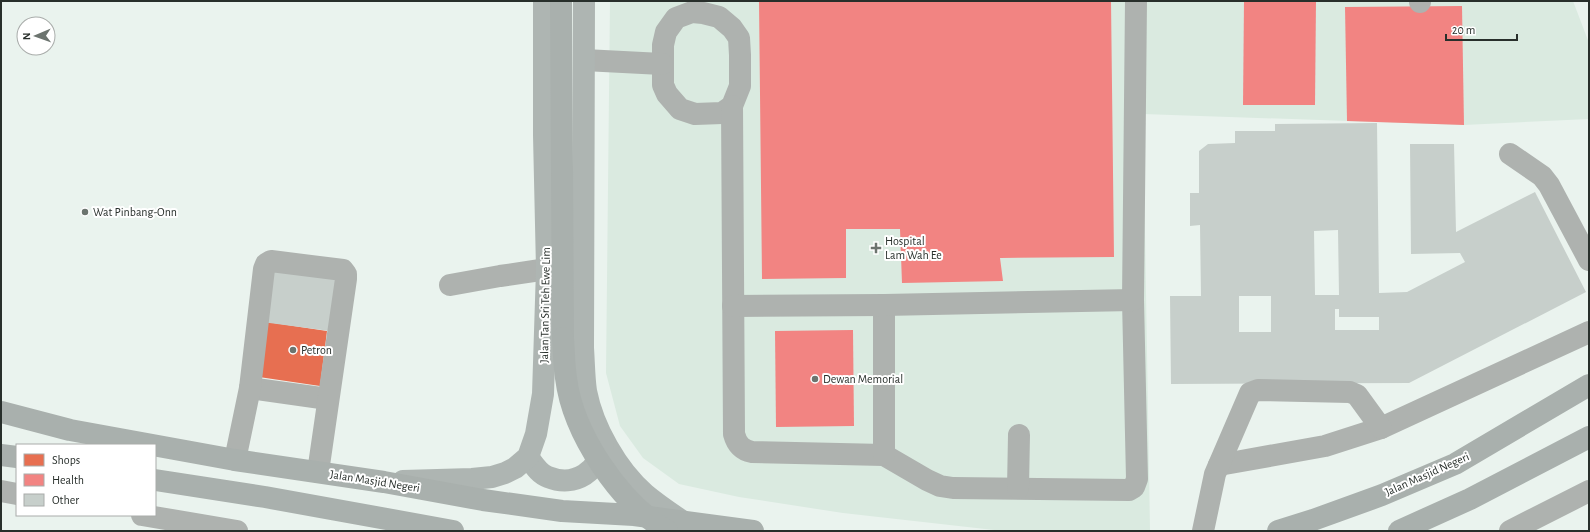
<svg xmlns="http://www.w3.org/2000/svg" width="1590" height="532" font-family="'Alegreya Sans',sans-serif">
<rect width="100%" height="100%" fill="#eaf3ee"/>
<!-- built -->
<path fill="#daeae0" d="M 610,1 L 1573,1 L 1589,43 L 1589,119 L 1464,125 L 1143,114 L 1150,530 L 994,530 L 843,513 L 739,497 L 679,484 L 643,458 L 620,426 L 606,373 Z"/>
<!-- shops -->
<path fill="#e76f51" d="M 267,322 L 327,331 L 320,386 L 259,377 Z"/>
<!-- health -->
<g fill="#f28482">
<path d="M 759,1 L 1111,1 L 1114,257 L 1000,258 L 1003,281 L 902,283 L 900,229 L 846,229 L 846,278 L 762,279 Z"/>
<path d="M 1244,1 L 1316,1 L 1315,105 L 1243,105 Z"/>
<path d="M 1462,6 L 1464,125 L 1347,121 L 1345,7 Z"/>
<path d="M 853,330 L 854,426 L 776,427 L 775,331 Z"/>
</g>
<!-- building -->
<g fill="#c7cfcb" fill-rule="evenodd">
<path d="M 1377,123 L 1379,293 L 1407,292 L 1465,262 L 1460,253 L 1411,254 L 1410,144 L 1454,144 L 1456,232 L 1535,192 L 1586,292 L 1409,383 L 1171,384 L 1170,296 L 1201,296 L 1200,225 L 1190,226 L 1190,193 L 1199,193 L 1199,151 L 1208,144 L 1235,143 L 1235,131 L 1275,131 L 1275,124 ZM 1338,230 L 1339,295 L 1315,295 L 1314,231 ZM 1239,296 L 1271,296 L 1271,332 L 1239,332 ZM 1335,309 L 1339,309 L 1339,317 L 1379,317 L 1379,330 L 1335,330 Z"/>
<path d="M 270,267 L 338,277 L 330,331 L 262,322 Z"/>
</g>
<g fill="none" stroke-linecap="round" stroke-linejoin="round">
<!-- minor -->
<g stroke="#aeb2af" stroke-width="22">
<path d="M 1420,1 L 1420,2"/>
<path d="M 692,12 L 703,13 L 719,17 L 732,28 L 739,38 L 740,55 L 740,86 L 732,106 L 722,113 L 695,114 L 680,109 L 667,94 L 663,85 L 663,45 L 666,32 L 676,18 Z"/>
<path d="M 584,60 L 662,64"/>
<path d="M 732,106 L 734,434 C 737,445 742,450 752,452 L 884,455 L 927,480 L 940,486 L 953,488 L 1129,490 L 1134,487 L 1137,479 L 1133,300"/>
<path d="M 1510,154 L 1542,176 L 1549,185 L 1589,260"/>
<path d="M 450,285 L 500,276 L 547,269"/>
<path d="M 884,305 L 884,455"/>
<path d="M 733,306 L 884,305 L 1133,300 L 1136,1"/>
<path d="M 250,388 L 328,399"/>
<path d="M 235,460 L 250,388 L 264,269 L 266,264 L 271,261 L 343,270 L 346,274 L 346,279 L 318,472"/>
<path d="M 1219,465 L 1325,446 L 1381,428 L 1589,332"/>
<path d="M 1018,488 L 1019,435"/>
<path d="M 1,491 L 17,494"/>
<path d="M 142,515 L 237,531"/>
<path d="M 1203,531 L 1215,474 L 1250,393 L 1258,390 L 1350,392 L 1357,395 L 1381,428"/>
<path d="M 1510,531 L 1589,491"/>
</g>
<!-- major -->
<g stroke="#aeb5b2" stroke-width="22">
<path d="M 584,1 L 583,348 C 584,362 584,377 586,391 C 593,427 617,470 645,494 C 658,505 672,514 685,523"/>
<path d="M 528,457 C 534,465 539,474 548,477 C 575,488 600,471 603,443"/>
<path d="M 403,481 L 472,479 L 492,477 L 505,473 L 515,468 L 528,457 L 536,434 L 543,394 L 547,269 L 544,135 L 544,1"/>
</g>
<!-- highway -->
<g stroke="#a9b0ad" stroke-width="22">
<path d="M 561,1 L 563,338"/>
<path d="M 1,412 L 70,430 L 235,460 L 384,482 L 483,500 L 562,511 L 634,515 L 753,531"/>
<path d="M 1,455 L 17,457"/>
<path d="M 155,480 L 265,497 L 453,531"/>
<path d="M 1278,531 L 1313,520 L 1382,495 L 1455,464 L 1589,385"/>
<path d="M 1399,531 L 1470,499 L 1589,437"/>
</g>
<!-- highway-bridge -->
<path stroke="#a9b0ad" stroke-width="22" d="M 563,338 C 564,352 564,365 566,378 C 573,434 619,502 667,531"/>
</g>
<!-- markers -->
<g fill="#6c746f" stroke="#fff" stroke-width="1.5">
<circle cx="85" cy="212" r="4"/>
<path d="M874 242h4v4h4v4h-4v4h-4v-4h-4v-4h4z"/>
<circle cx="293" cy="350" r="4"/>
<circle cx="815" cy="379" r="4"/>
</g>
<g text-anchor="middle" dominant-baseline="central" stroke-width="4" stroke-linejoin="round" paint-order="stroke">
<!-- poi labels -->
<g font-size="12" fill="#282f2b" stroke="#fff" text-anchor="start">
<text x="93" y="212">Wat Pinbang-Onn</text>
<text x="885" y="241">Hospital<tspan x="885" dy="14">Lam Wah Ee</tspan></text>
<text x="301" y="350">Petron</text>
<text x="823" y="379">Dewan Memorial</text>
</g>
<!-- street labels -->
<g font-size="12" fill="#282f2b" stroke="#fff">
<text transform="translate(545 305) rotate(-89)">Jalan Tan Sri Teh Ewe Lim</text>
<text transform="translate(1427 474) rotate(-24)">Jalan Masjid Negeri</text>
<text transform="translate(375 481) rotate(9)">Jalan Masjid Negeri</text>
</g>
</g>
<!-- border -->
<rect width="1590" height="532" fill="none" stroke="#282f2b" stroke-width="4"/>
<!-- legend -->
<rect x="16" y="444" width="140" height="72" fill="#ffffff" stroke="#a9acaa"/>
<rect x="24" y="454" width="20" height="12" fill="#e76f51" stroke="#a9acaa"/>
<text x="52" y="464" font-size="12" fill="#282f2b">Shops</text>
<rect x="24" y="474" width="20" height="12" fill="#f28482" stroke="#a9acaa"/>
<text x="52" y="484" font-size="12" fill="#282f2b">Health</text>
<rect x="24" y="494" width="20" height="12" fill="#c7cfcb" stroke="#a9acaa"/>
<text x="52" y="504" font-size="12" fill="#282f2b">Other</text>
<!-- north arrow -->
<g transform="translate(36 36) rotate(268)"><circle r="19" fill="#ffffff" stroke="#a9acaa"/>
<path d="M0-3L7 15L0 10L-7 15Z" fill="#6c746f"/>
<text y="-6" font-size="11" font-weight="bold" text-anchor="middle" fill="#282f2b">N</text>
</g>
<!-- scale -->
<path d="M1446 34v6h71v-6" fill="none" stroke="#282f2b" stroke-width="2"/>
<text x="1452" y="34" font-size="12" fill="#282f2b" stroke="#ffffff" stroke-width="3" paint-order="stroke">20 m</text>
</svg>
